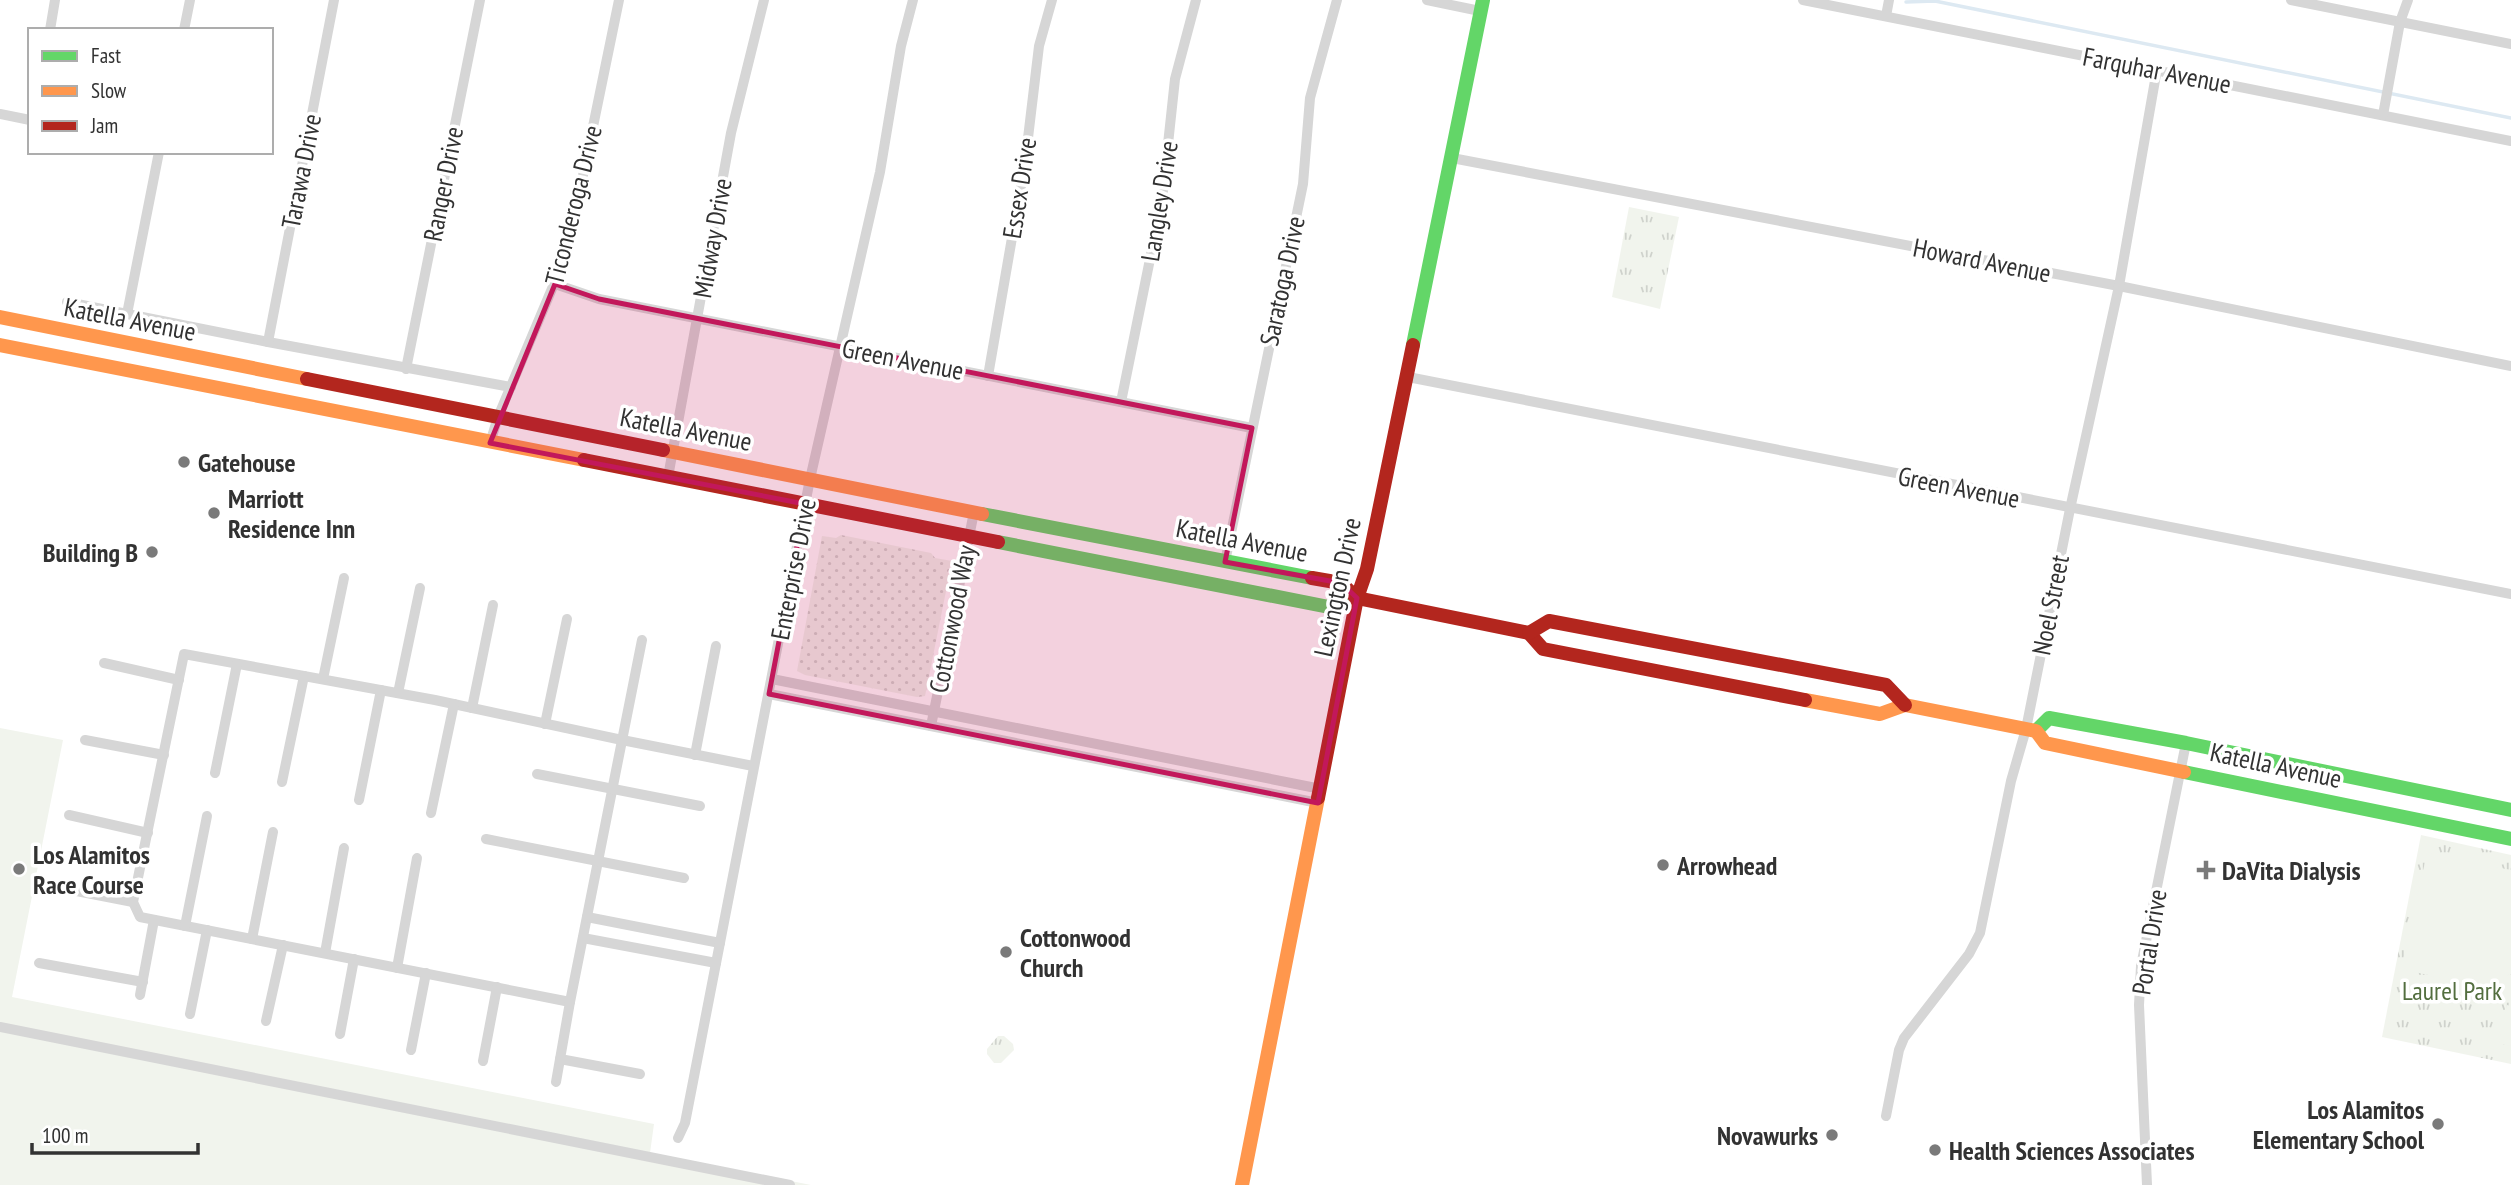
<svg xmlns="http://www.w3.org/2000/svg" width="2511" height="1185" font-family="'PT Sans Narrow',sans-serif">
<defs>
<pattern id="grass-dots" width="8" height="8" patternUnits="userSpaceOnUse" patternTransform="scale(1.75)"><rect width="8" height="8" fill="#f1f4ed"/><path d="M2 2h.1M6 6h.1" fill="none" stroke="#cfd2cc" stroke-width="1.8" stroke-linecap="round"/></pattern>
<pattern id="park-tufts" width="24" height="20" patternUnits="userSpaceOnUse" patternTransform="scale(1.75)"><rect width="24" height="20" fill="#f1f4ed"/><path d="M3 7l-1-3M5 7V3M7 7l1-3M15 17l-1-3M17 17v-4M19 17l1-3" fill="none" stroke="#cfd2cc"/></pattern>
</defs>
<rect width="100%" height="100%" fill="#fff"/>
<!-- grass -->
<path fill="url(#grass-dots)" d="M 841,535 L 931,553 L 935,558 L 952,561 L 948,572 L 949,576 L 925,696 L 917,697 L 805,675 L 797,671 L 822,536 L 836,538 Z"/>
<!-- park -->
<g fill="url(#park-tufts)">
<path d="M 1629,207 L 1679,217 L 1660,309 L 1612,297 Z"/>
<path d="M 2421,835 L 2511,855 L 2511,1064 L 2382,1037 Z"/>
<path d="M 998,1036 L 1004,1036 L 1013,1044 L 1014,1050 L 1001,1063 L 994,1063 L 987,1054 L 987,1049 Z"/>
</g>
<!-- garden -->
<g fill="#f1f4ed">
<path d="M 0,728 L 63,740 L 12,997 L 654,1124 L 650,1153 L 811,1185 L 0,1185 Z"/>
<path d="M 2427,853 L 2511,870 L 2511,974 C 2475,990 2437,976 2401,969 Z"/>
<path d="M 2507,1005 L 2511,1006 L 2511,1046 L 2499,1044 Z"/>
</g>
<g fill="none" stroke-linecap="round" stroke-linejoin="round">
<!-- stream -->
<path stroke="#dde9f2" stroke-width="3.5" d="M 1906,2 L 1935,1 L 2511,118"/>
<!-- street -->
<g stroke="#d6d6d6" stroke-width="10">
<path d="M 1427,0 L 1480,11"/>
<path d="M 1803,0 L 2511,141"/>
<path d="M 2291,0 L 2511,44"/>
<path d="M 1886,16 L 1889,0"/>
<path d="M 50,30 L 55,0"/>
<path d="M 184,30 L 190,0"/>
<path d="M 0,114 L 30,120"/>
<path d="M 2383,115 L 2400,22 L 2408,0"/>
<path d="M 1452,158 L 2119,286 L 2511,366"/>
<path d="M 555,284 L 599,299 L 1252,428"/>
<path d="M 67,302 L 268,342 L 511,387"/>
<path d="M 127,314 L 159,152"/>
<path d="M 268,342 L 334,0"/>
<path d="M 406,369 L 480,0"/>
<path d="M 988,376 L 1025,163 L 1039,46 L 1052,0"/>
<path d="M 1408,377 L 2511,594"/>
<path d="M 1121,402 L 1162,200 L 1175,79 L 1196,0"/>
<path d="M 490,443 L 498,417 L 567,253 L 619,0"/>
<path d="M 668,477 L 731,133 L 764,0"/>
<path d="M 1225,562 L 1303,184 L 1310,98 L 1337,0"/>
<path d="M 642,640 C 618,761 594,881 570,1002 L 140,917 L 133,902 L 184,654 L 435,700 L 622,740 L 753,766"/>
<path d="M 104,663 L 179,680"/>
<path d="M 323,679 L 344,578"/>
<path d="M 772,679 L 1321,789"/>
<path d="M 398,693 L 420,588"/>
<path d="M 769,694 L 1318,803"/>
<path d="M 472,708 L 493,605"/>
<path d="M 545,724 L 567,619"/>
<path d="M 931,726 L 974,512"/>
<path d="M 85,740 L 164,755"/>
<path d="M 695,755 L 716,646"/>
<path d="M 215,773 L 237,664"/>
<path d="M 537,774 L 700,806"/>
<path d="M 282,782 L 304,676"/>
<path d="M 359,800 L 381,690"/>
<path d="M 431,813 L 454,704"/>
<path d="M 69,815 L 148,833"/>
<path d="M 486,839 L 684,878"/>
<path d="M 56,887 L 133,902"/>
<path d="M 587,917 L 720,943"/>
<path d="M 185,926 L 207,816"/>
<path d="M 583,938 L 716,963"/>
<path d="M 252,939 L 273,832"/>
<path d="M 325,953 L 344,848"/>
<path d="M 39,963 L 143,982"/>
<path d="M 397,968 L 417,858"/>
<path d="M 140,995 L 154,920"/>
<path d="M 190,1014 L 207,930"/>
<path d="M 266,1021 L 283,945"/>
<path d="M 0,1027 L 790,1185"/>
<path d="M 340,1034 L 354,959"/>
<path d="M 411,1050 L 426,973"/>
<path d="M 560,1059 L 640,1074"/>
<path d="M 483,1061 L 497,987"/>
<path d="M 556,1082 L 570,1002"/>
<path d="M 1886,1116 L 1899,1050 L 1904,1038 L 1969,954 L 1980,933 L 2011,781 L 2026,729 L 2070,509 L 2119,286 L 2157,69"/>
<path d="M 678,1138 L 685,1123 L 810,479 L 880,172 L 901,46 L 913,0"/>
<path d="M 2147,1185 L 2139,1005 L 2141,966 L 2186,743"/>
</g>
<!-- fast -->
<g stroke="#63d668" stroke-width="14">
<path d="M 1413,345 L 1483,0"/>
<path d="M 982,514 L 1312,578"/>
<path d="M 998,542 L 1334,608 L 1357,598"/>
<path d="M 2036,731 L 2049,718 L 2186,743 L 2511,810"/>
<path d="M 2184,772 L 2511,839"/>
</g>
<!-- slow -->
<g stroke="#ff974d" stroke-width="14">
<path d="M 0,317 L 307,379"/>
<path d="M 0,345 L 584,460"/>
<path d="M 663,450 L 982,514"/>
<path d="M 1805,700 L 1880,714 L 1905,705 L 2036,731 L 2045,743 L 2184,772"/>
<path d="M 1242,1185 L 1318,798"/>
</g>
<!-- jam -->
<g stroke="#b3261e" stroke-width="14">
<path d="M 307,379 L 663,450"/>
<path d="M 584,460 L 998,542"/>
<path d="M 1312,578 L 1341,583 L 1357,598 L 1529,633 L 1543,649 L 1805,700"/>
<path d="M 1529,633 L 1549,621 L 1886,685 L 1905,705"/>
<path d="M 1318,798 L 1357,598 L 1367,569 L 1413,345"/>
</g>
</g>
<!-- marked area -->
<path fill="#c2185b" fill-opacity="0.2" stroke="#c2185b" stroke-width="5" stroke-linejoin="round" d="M 555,284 L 599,299 L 1252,428 L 1225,562 L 1341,583 L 1357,598 L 1318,803 L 769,694 L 805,504 L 490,443 Z"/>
<!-- markers -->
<g fill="#7a7a7a" stroke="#fff" stroke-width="2.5">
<circle cx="184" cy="462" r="7"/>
<circle cx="214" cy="513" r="7"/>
<circle cx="152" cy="552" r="7"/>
<circle cx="1663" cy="865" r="7"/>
<circle cx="19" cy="869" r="7"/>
<path d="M2202.5 859.5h7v7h7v7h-7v7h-7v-7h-7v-7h7z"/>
<circle cx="1006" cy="952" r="7"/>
<circle cx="2438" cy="1124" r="7"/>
<circle cx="1832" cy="1135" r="7"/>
<circle cx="1935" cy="1150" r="7"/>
</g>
<g text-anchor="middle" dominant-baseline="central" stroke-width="7" stroke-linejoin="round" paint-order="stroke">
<!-- street labels -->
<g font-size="26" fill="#323232" stroke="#fff">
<text transform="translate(2157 70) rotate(11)">Farquhar Avenue</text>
<text transform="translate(301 171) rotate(-79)">Tarawa Drive</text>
<text transform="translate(443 184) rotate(-79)">Ranger Drive</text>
<text transform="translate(1019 188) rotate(-81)">Essex Drive</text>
<text transform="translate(1159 201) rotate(-81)">Langley Drive</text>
<text transform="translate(573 205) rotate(-76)">Ticonderoga Drive</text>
<text transform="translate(712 238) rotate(-80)">Midway Drive</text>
<text transform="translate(1982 260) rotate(11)">Howard Avenue</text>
<text transform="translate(1282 281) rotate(-78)">Saratoga Drive</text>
<text transform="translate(130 319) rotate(11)">Katella Avenue</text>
<text transform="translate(903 359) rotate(11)">Green Avenue</text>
<text transform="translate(686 429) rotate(11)">Katella Avenue</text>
<text transform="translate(1959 487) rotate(11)">Green Avenue</text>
<text transform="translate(1242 540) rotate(11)">Katella Avenue</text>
<text transform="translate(793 569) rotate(-79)">Enterprise Drive</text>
<text transform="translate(1337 587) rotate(-78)">Lexington Drive</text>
<text transform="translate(2050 605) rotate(-79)">Noel Street</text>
<text transform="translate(952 619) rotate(-79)">Cottonwood Way</text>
<text transform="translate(2276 765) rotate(12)">Katella Avenue</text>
<text transform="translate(2149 942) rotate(-81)">Portal Drive</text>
</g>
<!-- poi labels -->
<g font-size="26" font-weight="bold" fill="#323232" stroke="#fff" text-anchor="start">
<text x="198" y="462">Gatehouse</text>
<text x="228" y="498">Marriott<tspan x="228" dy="30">Residence Inn</tspan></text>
<text x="138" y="552" text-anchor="end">Building B</text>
<text x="33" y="854">Los Alamitos<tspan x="33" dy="30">Race Course</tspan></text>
<text x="1677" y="865">Arrowhead</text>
<text x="2222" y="870">DaVita Dialysis</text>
<text x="1020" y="937">Cottonwood<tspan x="1020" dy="30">Church</tspan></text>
<text x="2424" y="1109" text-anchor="end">Los Alamitos<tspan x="2424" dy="30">Elementary School</tspan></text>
<text x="1818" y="1135" text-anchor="end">Novawurks</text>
<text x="1949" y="1150">Health Sciences Associates</text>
</g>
<!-- park labels -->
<g font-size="26" fill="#536e3f" stroke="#fff">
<text x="2452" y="990">Laurel Park</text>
</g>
</g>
<!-- legend -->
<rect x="28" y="28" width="245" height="126" fill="#ffffff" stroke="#adadad" stroke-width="2"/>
<rect x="42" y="51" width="35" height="10" fill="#63d668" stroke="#adadad" stroke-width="2"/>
<text x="91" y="63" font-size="21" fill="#323232">Fast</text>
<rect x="42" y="86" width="35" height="10" fill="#ff974d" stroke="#adadad" stroke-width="2"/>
<text x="91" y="98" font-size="21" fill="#323232">Slow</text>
<rect x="42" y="121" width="35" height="10" fill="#b3261e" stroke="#adadad" stroke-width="2"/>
<text x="91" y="133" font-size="21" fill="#323232">Jam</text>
<!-- scale -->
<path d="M32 1143v10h166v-10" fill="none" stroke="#323232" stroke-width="3.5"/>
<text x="42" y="1143" font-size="21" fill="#323232" stroke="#ffffff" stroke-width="5" paint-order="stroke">100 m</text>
</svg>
